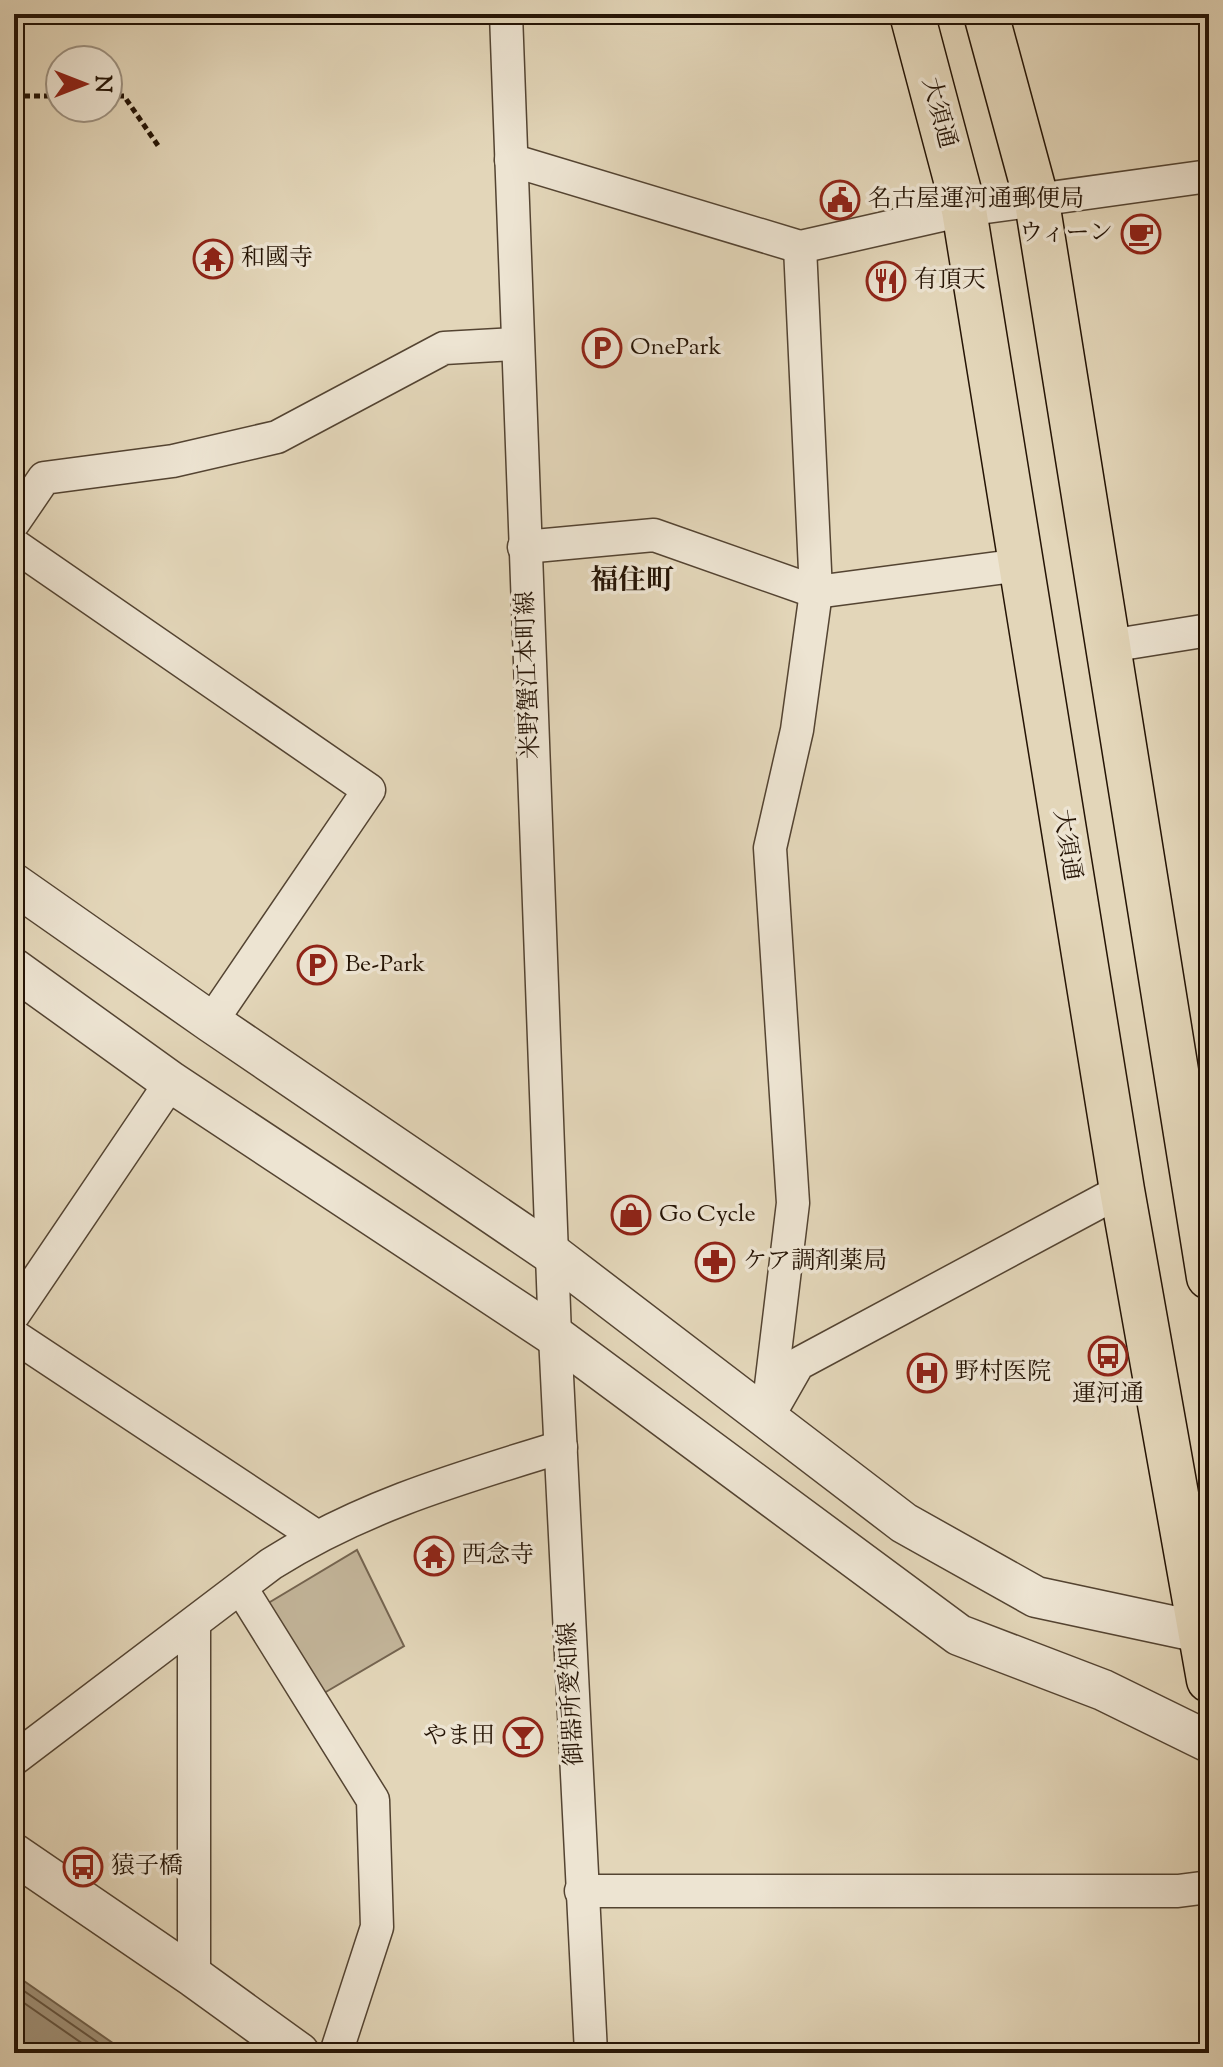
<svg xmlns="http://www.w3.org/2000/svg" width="1223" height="2067" font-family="'Sorts Mill Goudy','Noto Serif JP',serif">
<rect width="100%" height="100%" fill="#e3d6b9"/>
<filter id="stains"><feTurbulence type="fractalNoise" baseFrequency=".0025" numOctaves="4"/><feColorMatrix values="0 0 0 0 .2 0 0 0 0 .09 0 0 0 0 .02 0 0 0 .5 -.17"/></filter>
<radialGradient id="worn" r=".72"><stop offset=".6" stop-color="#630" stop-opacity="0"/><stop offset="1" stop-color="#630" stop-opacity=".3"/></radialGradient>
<!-- green -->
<path fill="#c3b59a" stroke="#746450" stroke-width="2" d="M 357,1550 L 404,1646 L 319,1696 L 265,1605 Z"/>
<!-- water -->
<path fill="#a2947c" stroke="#70614c" stroke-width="2" d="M 14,1974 L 127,2053 L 14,2053 Z"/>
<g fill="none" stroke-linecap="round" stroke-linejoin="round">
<!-- shore -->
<g stroke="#645440" stroke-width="2">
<path d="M 14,1984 L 113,2053"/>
<path d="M 14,1996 L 96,2053"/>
</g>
<defs>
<g id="minor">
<path d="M 506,14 L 555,1336 L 591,2053"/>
<path d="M 511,160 L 800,247 L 964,210 L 1209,176"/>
<path d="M 14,522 L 44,478 L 173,461 L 277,437 L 444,348 L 516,344"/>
<path d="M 14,545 L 369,790 L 211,1022"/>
<path d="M 524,547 L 654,535 L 816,592 L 1021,565"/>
<path d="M 1109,646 L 1209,630"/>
<path d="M 14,1314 L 171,1082"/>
<path d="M 14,1336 L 316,1536"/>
<path d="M 774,1406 L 798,1364 L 1122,1190"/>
<path d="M 767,1419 L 793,1203 L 770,848 L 797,730 L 816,592 L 800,247"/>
<path d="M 241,1588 L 373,1800 L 377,1927 L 336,2053"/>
<path d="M 14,1759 L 271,1564 C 363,1506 457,1479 561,1447"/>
<path d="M 581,1891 L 1178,1891 L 1209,1887"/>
<path d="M 194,1977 L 194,1624"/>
</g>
<g id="tertiary">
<path d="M 14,884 L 211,1022 L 552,1254 L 904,1523 L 1036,1597 L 1209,1634"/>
<path d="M 14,969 L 171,1082 L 555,1336 L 959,1635 L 1103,1690 L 1209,1742"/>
<path d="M 14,1854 L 194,1977 L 299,2053"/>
</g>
<g id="primary">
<path d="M 912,14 L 964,210 L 1122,1190 L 1209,1680"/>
<path d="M 986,14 L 1037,202 L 1209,1277"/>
</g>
</defs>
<!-- minor casing -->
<use href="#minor" stroke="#544432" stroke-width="35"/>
<!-- tertiary casing -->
<use href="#tertiary" stroke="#544432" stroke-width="43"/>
<!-- primary casing -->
<use href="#primary" stroke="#251405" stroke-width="47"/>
<!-- path -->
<g stroke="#251405" stroke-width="5" stroke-dasharray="6 4" stroke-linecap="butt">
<path d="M 14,96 L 60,96"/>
<path d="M 108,96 L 124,96 L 159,147"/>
</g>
<!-- minor -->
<use href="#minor" stroke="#ede4d2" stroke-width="32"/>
<!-- tertiary -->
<use href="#tertiary" stroke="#ede4d2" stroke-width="40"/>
<!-- primary -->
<use href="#primary" stroke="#e3d6b9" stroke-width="44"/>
</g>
<!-- icons -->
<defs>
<symbol id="civic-ring" viewBox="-11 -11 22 22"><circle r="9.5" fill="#ede4d2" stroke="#8f2418" stroke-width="1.5"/><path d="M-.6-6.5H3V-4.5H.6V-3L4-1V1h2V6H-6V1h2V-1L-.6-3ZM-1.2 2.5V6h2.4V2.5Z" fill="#8f2418"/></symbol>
<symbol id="cafe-ring" viewBox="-11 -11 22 22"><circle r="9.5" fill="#ede4d2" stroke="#8f2418" stroke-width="1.5"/><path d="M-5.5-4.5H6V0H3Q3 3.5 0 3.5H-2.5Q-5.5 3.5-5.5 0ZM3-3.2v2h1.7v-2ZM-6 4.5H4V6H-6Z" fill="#8f2418"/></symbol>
<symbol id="temple-ring" viewBox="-11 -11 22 22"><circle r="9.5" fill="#ede4d2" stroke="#8f2418" stroke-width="1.5"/><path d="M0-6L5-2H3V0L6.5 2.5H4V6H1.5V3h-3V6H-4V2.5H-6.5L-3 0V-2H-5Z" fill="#8f2418"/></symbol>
<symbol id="restaurant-ring" viewBox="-11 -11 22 22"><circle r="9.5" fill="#ede4d2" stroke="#8f2418" stroke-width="1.5"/><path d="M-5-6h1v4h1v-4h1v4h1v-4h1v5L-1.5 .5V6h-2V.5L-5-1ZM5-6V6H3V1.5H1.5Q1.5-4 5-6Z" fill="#8f2418"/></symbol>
<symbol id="parking-ring" viewBox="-11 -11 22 22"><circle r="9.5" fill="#ede4d2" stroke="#8f2418" stroke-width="1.5"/><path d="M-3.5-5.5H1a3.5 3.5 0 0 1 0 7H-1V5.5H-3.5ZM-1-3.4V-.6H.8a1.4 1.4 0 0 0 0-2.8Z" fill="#8f2418"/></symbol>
<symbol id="shop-ring" viewBox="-11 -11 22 22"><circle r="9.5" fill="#ede4d2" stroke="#8f2418" stroke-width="1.5"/><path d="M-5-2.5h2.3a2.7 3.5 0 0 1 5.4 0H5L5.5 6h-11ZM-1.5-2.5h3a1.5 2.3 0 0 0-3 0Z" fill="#8f2418"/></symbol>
<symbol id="pharmacy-ring" viewBox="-11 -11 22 22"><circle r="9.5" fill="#ede4d2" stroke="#8f2418" stroke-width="1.5"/><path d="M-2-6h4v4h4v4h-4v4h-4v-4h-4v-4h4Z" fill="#8f2418"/></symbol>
<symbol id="bus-ring" viewBox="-11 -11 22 22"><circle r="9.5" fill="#ede4d2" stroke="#8f2418" stroke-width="1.5"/><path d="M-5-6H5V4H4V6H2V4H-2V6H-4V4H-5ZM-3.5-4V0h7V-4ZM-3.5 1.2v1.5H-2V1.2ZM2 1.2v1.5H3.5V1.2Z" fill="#8f2418"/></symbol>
<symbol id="hospital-ring" viewBox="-11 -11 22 22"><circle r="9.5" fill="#ede4d2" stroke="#8f2418" stroke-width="1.5"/><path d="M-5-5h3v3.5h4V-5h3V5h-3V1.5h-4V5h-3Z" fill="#8f2418"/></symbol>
<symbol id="bar-ring" viewBox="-11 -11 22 22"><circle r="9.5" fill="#ede4d2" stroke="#8f2418" stroke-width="1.5"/><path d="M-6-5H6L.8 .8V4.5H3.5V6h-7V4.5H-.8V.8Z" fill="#8f2418"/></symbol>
</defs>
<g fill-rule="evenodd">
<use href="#civic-ring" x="818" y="178" width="44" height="44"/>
<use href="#cafe-ring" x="1119" y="212" width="44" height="44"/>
<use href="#temple-ring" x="191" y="237" width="44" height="44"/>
<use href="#restaurant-ring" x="864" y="259" width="44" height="44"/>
<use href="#parking-ring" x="580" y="326" width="44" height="44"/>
<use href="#parking-ring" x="295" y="943" width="44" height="44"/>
<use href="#shop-ring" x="609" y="1193" width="44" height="44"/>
<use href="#pharmacy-ring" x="693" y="1240" width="44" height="44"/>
<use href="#bus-ring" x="1086" y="1334" width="44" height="44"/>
<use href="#hospital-ring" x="905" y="1351" width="44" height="44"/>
<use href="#temple-ring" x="412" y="1534" width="44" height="44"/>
<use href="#bar-ring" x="501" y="1715" width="44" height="44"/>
<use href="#bus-ring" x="61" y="1845" width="44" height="44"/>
</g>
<g text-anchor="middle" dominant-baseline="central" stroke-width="7" stroke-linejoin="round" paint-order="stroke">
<!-- street labels -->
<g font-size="24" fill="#251405" stroke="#ede4d2">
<text transform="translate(938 113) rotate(75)">大須通</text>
<text transform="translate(529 675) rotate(-92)">米野蟹江本町線</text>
<text transform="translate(1066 845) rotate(81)">大須通</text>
<text transform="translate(572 1694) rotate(-93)">御器所愛知線</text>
</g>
<!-- poi labels -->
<g font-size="24" fill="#251405" stroke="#ede4d2" text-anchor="start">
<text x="868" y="200">名古屋運河通郵便局</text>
<text x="1113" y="234" text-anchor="end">ウィーン</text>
<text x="241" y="259">和國寺</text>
<text x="914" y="281">有頂天</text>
<text x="630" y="348">OnePark</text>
<text x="345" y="965">Be-Park</text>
<text x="659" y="1215">Go Cycle</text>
<text x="743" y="1262">ケア調剤薬局</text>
<text x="955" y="1373">野村医院</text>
<text x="1108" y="1395" text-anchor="middle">運河通</text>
<text x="462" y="1556">西念寺</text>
<text x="495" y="1737" text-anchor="end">やま田</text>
<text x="111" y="1867">猿子橋</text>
</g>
<!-- quarter labels -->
<g font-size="28" font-weight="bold" fill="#251405" stroke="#ede4d2">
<text x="632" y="582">福住町</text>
</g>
</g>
<!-- margin -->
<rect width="1223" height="2067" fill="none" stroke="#e3d6b9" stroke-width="48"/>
<rect x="16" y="16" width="1191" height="2035" fill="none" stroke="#251405" stroke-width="4"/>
<rect x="24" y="24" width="1175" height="2019" fill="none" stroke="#251405" stroke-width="2"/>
<!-- north arrow -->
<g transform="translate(84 84) rotate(90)"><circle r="38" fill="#ede4d2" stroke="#9d9180" stroke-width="2"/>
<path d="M0-6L14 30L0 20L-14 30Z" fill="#8f2418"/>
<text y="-12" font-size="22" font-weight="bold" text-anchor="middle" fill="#251405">N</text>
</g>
<rect width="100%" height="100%" filter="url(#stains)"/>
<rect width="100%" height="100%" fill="url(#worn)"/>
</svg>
